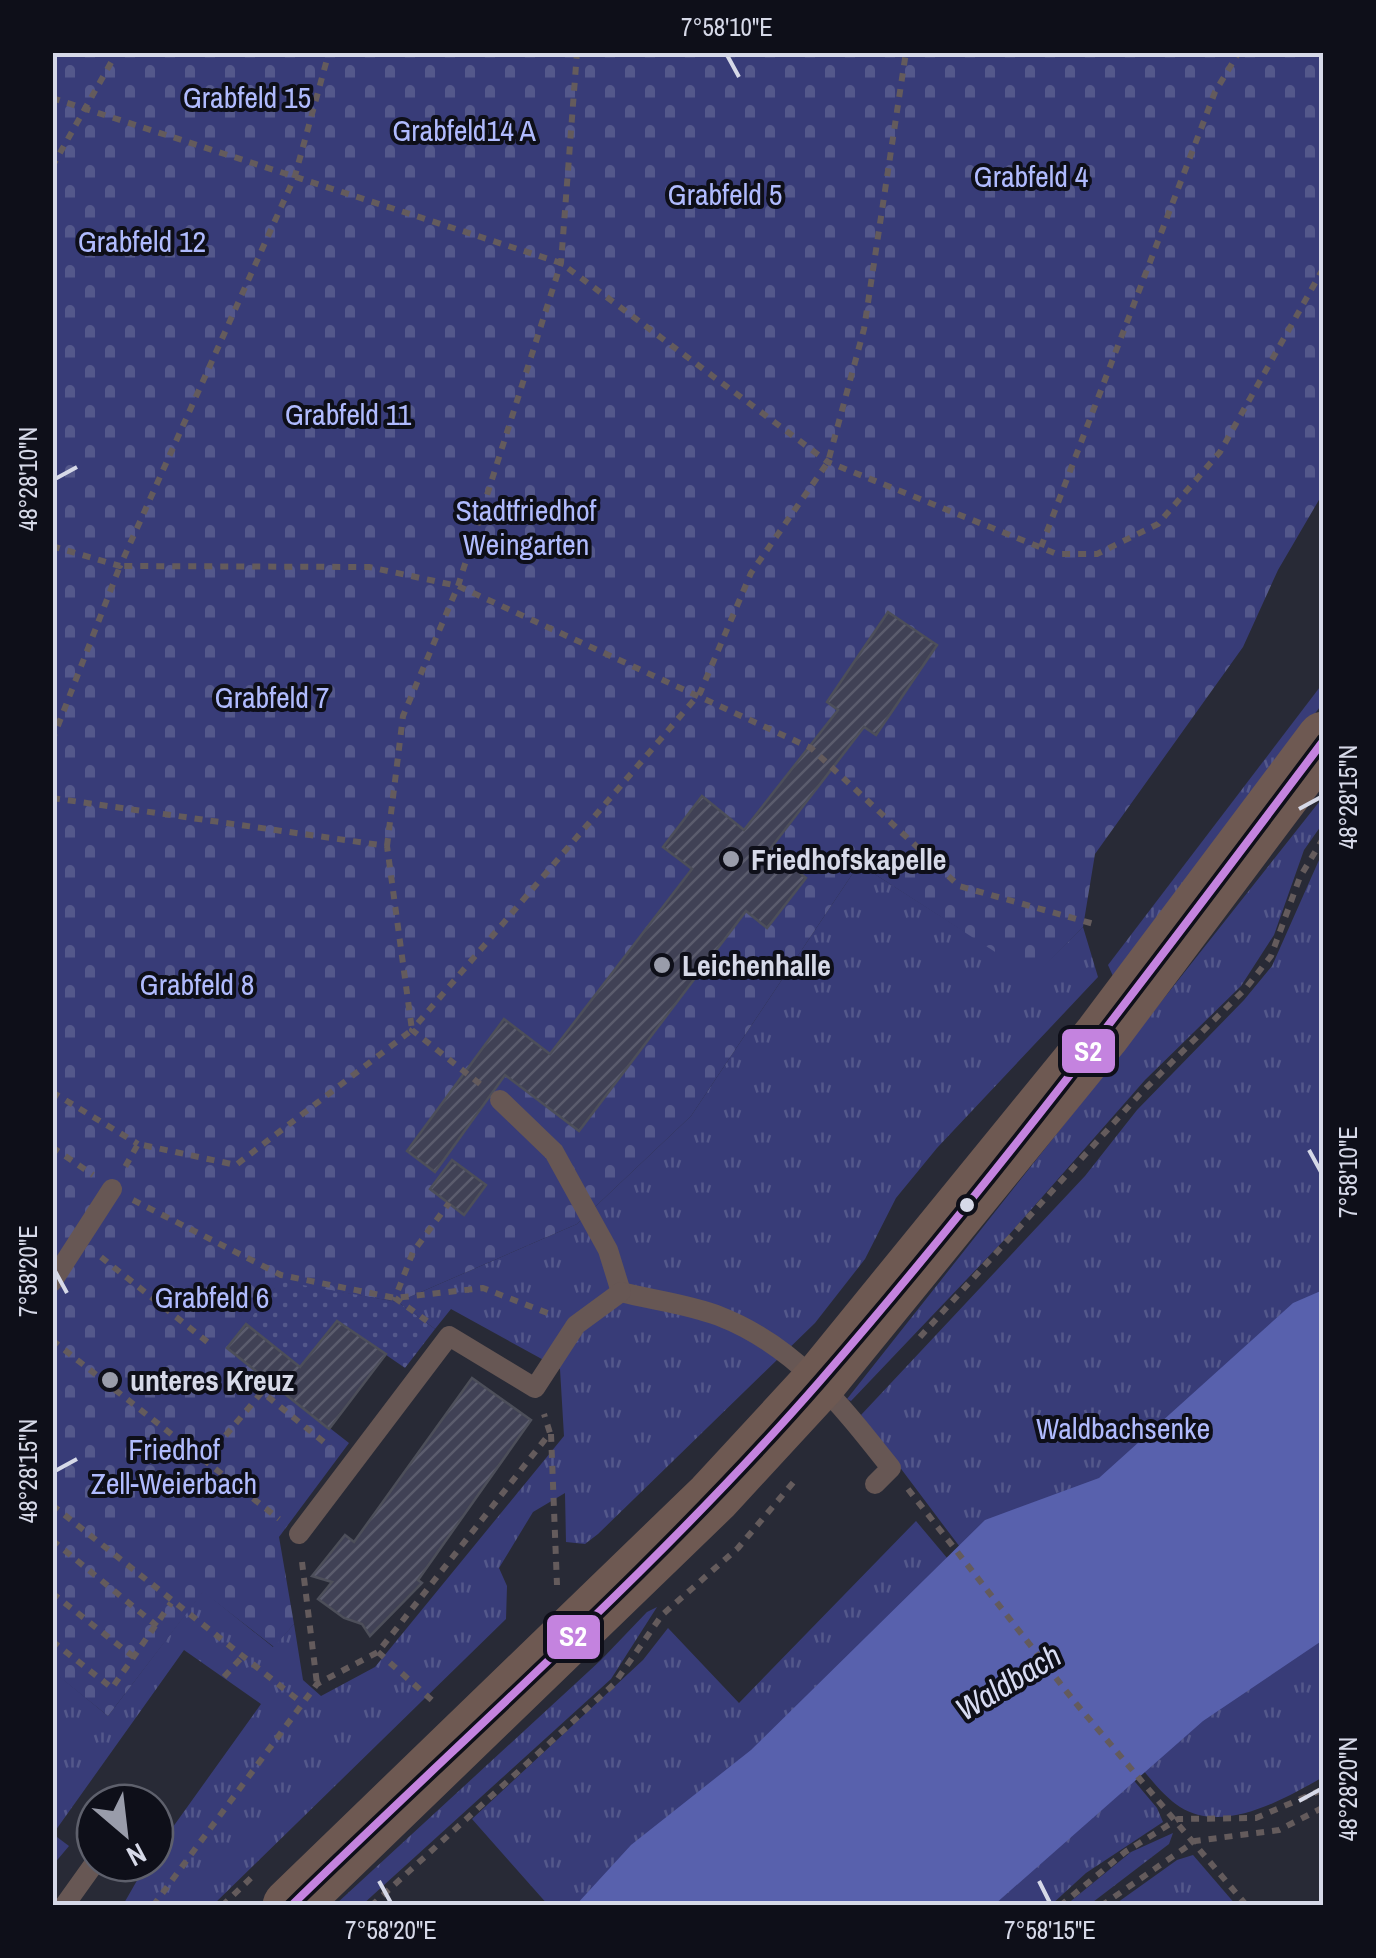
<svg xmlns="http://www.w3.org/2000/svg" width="1376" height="1958" font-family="'Archivo Narrow',sans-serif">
<defs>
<pattern id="grass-tufts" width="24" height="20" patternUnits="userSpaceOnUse" patternTransform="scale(2.5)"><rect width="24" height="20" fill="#383c78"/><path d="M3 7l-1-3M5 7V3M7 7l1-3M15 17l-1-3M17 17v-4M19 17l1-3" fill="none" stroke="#54588b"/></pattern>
<pattern id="cemetery-stones" width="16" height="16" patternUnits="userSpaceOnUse" patternTransform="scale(2.5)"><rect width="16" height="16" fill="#383c78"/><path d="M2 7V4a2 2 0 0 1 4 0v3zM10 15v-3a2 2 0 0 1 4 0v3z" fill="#54588b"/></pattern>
<pattern id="garden-dots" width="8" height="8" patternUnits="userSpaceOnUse" patternTransform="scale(2.5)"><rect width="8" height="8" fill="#383c78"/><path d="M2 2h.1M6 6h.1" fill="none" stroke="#54588b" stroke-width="1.8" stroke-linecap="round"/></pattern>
<pattern id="building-hatch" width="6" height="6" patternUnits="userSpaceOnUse" patternTransform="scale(2.5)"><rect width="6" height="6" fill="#404155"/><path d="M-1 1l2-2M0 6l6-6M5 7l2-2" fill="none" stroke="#5b5c6d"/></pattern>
</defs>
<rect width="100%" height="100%" fill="#282a36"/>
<!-- grass -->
<g fill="url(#grass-tufts)">
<path d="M 1323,683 L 1323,703 L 1113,976 L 1108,965 Z"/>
<path d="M 1323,797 L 1323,823 L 1304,850 L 1274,935 L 1241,986 L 1145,1080 L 1007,1237 L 851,1401 L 847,1399 Z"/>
<path d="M 1323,851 L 1323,1777 C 1286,1798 1224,1835 1180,1807 C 1157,1792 1136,1759 1118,1739 C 1025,1637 943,1525 861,1415 L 1085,1176 L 1137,1110 L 1244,1000 L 1272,966 Z"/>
<path d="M 859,864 L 1034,976 L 1083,927 L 1098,977 L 937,1148 L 896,1198 L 865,1259 L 815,1323 L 598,1534 L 585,1544 L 566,1542 L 565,1493 L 533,1512 L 499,1568 L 507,1586 L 506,1619 L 213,1905 L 123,1905 L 147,1863 L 155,1863 L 155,1852 L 261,1704 L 184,1650 L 53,1834 L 69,1846 L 53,1865 L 53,1671 L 108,1716 L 203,1591 L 273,1647 L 294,1624 L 303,1680 L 321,1696 L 375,1667 L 564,1436 L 560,1369 L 451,1309 L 435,1329 L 398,1302 L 577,1224 L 691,1116 Z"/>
<path d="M 916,1521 L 1157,1808 L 1163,1822 L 1086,1873 L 1051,1905 L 549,1906 L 472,1819 L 643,1660 L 668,1628 L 739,1703 Z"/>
<path d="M 657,1607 L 611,1679 L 362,1905 L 335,1905 L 601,1660 L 647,1612 Z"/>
<path d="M 1173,1833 L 1169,1844 L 1089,1905 L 1066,1905 L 1131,1852 Z"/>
<path d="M 1193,1855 L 1236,1905 L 1114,1905 L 1177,1860 Z"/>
</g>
<!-- cemetery -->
<path fill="url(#cemetery-stones)" d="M 52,53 L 1324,53 L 1323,493 L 1278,570 L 1243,647 L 1095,854 L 1083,927 L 1034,977 L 859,864 L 691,1116 L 577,1224 L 398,1302 L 280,1282 L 227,1348 L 349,1443 L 279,1537 L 294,1624 L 274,1647 L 203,1592 L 108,1716 L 52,1671 Z"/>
<!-- garden -->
<path fill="url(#garden-dots)" d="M 280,1281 L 398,1302 L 435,1329 L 405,1368 L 337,1321 L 300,1367 L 246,1324 Z"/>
<!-- water -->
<path fill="#5861ad" d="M 1323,1290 L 1323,1640 L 1203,1721 L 994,1905 L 576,1905 L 631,1845 L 751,1750 L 985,1520 L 1099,1478 L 1293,1303 Z"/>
<!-- building -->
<g fill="url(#building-hatch)" stroke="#4d4f5a" stroke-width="2.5">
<path d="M 888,612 L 937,645 L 876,735 L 864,727 L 770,849 L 806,878 L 767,928 L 746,911 L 579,1131 L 505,1075 L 435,1172 L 407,1151 L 504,1019 L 550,1054 L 692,869 L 663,847 L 702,796 L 744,830 L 838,710 L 827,702 Z"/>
<path d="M 452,1160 L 486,1185 L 464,1215 L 430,1189 Z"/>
<path d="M 337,1321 L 386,1354 L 329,1429 L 227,1348 L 246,1324 L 300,1367 Z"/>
<path d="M 472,1378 L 531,1420 L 418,1580 L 422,1583 L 370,1636 L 362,1624 L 344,1618 L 318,1599 L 332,1582 L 312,1576 L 345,1535 L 354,1542 Z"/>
</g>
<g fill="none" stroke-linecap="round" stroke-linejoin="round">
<!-- path -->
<g stroke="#645b5c" stroke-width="6" stroke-dasharray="8 8" stroke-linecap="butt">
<path d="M 52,98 L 561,263 L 828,462 L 1057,554 L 1097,554 L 1158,524 L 1220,452 L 1324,267"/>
<path d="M 52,167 L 117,52"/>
<path d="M 52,546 L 120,566 L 295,176 L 329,52"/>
<path d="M 1041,547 L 1215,92 L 1239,52"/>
<path d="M 52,741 L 120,566 L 369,567 L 458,586 L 811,748 L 959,886 L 1094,924"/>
<path d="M 52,798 L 387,846 L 412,1030 L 236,1165 L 138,1144 L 124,1169"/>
<path d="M 387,846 L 403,716 L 458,586 L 561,263 L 577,52"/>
<path d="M 480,1084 L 412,1030 L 700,693 L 751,573 L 828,462 L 864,329 L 906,52"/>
<path d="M 52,1092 L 138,1144"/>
<path d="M 52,1147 L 93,1175"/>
<path d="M 133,1200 L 281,1275 L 395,1298 L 483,1288 L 550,1314"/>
<path d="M 101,1257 L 210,1344"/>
<path d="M 427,1321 L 395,1298 L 413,1252 L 449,1203"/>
<path d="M 920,1337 L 1139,1095 L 1246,988 L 1271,956 L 1300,877 L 1324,837"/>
<path d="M 52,1340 L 279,1519"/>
<path d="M 551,1434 L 557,1585"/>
<path d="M 205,1460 L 262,1392 L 330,1447"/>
<path d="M 908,1489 L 1074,1701 L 1247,1906"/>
<path d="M 52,1505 L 302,1703"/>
<path d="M 52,1540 L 157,1626"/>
<path d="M 302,1562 L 317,1684"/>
<path d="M 52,1593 L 135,1658"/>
<path d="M 52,1641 L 112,1688 L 171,1603"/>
<path d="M 378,1652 L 435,1703"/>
<path d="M 224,1677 L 242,1657"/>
<path d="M 153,1906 L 317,1684 L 378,1652 L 550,1433 L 544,1414"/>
<path d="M 222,1906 L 253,1876"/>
<path d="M 371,1906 L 614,1684 L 662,1615 L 738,1548 L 797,1478"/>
<path d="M 1060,1906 L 1125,1852 L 1178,1819 L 1256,1818 L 1324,1789"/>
<path d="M 1101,1906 L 1195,1841 L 1279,1830 L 1324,1807"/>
</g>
<!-- lane -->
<g stroke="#675754" stroke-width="20">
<path d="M 500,1100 L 554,1152 L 608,1250 L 621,1292"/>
<path d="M 52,1282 L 112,1189"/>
<path d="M 621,1292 C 652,1300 688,1304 719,1316 C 796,1346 842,1406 891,1468 L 875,1484"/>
<path d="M 299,1534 L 449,1336 L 535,1388 L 576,1325 L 621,1292"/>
<path d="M 64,1906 L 94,1864"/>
</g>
<!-- secondary -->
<path stroke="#6e5952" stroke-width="55" d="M 290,1906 L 713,1497 L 820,1381 L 1102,1035 L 1324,739"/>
<defs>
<path id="bus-1" d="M 291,1906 C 466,1735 660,1565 820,1381 C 998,1176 1161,957 1324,740"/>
</defs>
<!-- bus-1 casing -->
<use href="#bus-1" stroke="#0e0f19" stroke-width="15"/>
<!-- bus-1 -->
<use href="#bus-1" stroke="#c483df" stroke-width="8"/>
</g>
<!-- ticks -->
<path fill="none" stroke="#d6d9e8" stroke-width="4" d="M 727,55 L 739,77M 55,479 L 77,467M 1299,809 L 1321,797M 1309,1150 L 1321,1172M 55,1271 L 67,1293M 55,1471 L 77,1459M 1299,1801 L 1321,1789M 379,1881 L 391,1903M 1039,1881 L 1050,1903"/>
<!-- markers -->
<g fill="#999caa" stroke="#0e0f19" stroke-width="4">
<circle cx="731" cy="859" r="10"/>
<circle cx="662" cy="965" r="10"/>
<circle cx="110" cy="1380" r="10"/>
</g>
<circle fill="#d6d9e8" stroke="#0e0f19" stroke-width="4" cx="967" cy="1205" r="9"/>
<g text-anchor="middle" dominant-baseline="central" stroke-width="8" stroke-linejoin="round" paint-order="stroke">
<!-- park labels -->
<g font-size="30" fill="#b0bbfe" stroke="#0e0f19">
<text x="247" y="97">Grabfeld 15</text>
<text x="464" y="130">Grabfeld14 A</text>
<text x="1031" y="176">Grabfeld 4</text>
<text x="725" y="194">Grabfeld 5</text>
<text x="142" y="241">Grabfeld 12</text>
<text x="348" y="414">Grabfeld 11</text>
<text x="526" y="510">Stadtfriedhof<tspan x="526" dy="34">Weingarten</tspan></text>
<text x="272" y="697">Grabfeld 7</text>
<text x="197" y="984">Grabfeld 8</text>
<text x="212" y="1297">Grabfeld 6</text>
<text x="1123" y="1428">Waldbachsenke</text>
<text x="174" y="1449">Friedhof<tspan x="174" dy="34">Zell-Weierbach</tspan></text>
</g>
<!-- poi labels -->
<g font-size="30" font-weight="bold" fill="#d6d9e8" stroke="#0e0f19" text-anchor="start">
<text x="751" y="859">Friedhofskapelle</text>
<text x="682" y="965">Leichenhalle</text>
<text x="130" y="1380">unteres Kreuz</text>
</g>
<!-- water labels -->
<g font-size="32" font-style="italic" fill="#d8dcf3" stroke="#0e0f19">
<text transform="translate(1008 1682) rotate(-31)">Waldbach</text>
</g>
</g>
<g stroke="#0e0f19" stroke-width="4">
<rect x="1060" y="1027" width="57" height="48" rx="10" fill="#c483df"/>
<rect x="545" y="1613" width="57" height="48" rx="10" fill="#c483df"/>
</g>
<g font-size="28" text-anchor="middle" font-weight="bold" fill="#fff">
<text x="1088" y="1061">S2</text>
<text x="573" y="1646">S2</text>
</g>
<!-- border -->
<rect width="1376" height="1958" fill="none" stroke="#0e0f19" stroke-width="110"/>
<!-- north arrow -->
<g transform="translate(125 1833) rotate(152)"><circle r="48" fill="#0e0f19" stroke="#5e606c" stroke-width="2.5"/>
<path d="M0-8L18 38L0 25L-18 38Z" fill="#999caa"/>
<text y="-15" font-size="28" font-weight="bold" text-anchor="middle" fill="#d6d9e8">N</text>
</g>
<rect x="55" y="55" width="1266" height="1848" fill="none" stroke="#d6d9e8" stroke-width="4"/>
<g font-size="25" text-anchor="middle" fill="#d6d9e8">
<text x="727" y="36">7°58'10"E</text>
<text transform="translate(28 479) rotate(-90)" y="9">48°28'10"N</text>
<text transform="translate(1348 797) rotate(-90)" y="9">48°28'15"N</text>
<text transform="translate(1348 1172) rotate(-90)" y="9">7°58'10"E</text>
<text transform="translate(28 1271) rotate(-90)" y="9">7°58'20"E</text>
<text transform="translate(28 1471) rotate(-90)" y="9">48°28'15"N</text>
<text transform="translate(1348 1789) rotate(-90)" y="9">48°28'20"N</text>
<text x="391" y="1939">7°58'20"E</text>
<text x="1050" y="1939">7°58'15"E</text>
</g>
</svg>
